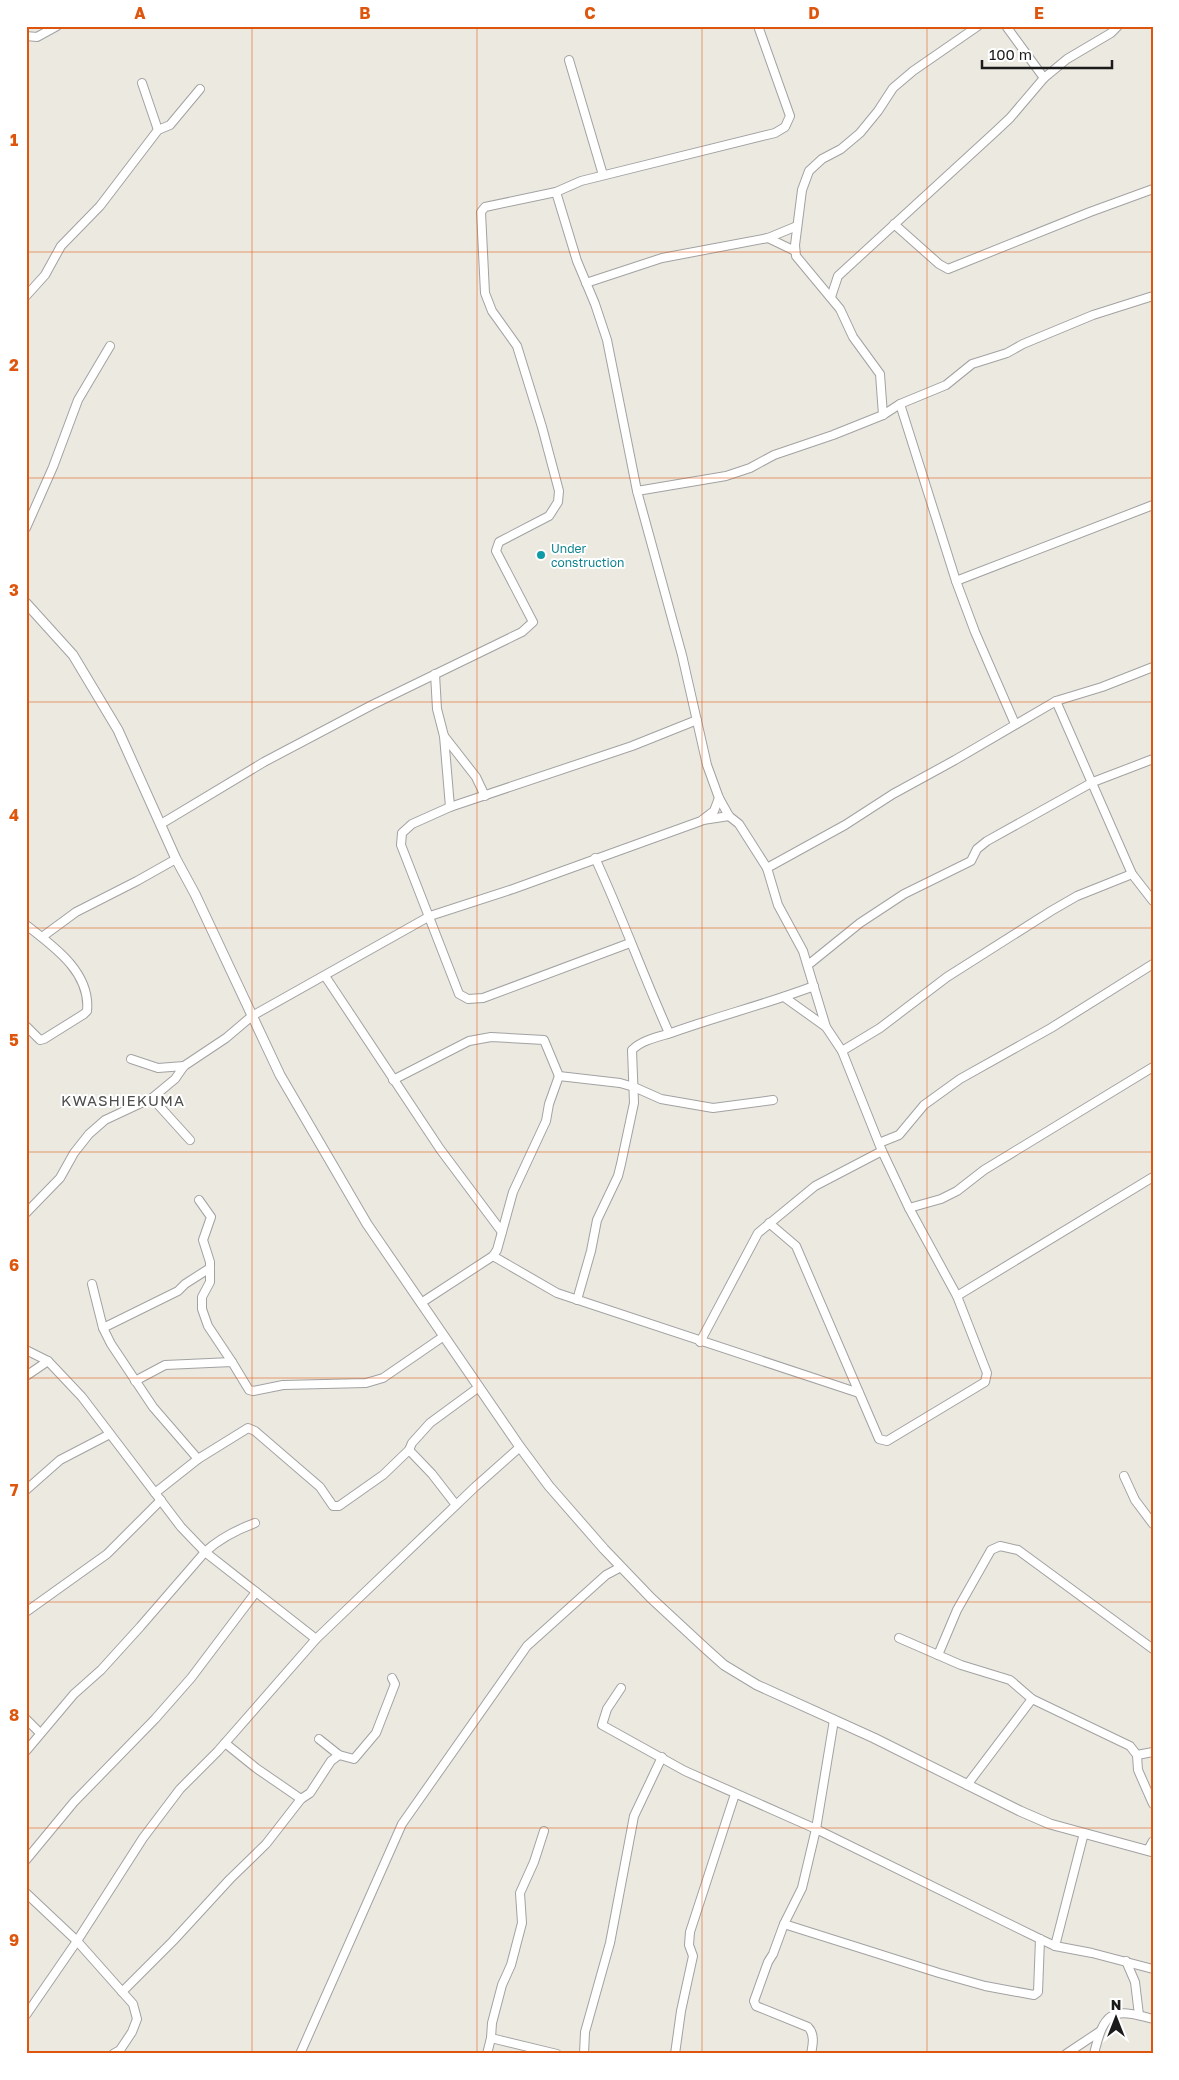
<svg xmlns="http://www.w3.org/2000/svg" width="1179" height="2080" font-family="'Golos Text',sans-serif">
<rect width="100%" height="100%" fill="#ece9e1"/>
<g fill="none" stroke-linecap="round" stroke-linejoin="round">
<defs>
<g id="minor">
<path d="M 1006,26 L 1044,78"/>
<path d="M 26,36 L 37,37 L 57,26"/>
<path d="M 569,60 L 603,175"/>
<path d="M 142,83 L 158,130"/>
<path d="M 556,192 L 577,261 L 595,304 L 607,340 L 637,491 L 682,655 L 707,765 L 719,798 L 729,816 L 739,824 L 767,868 L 778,905 L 803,951 L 826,1027 L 842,1051 L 882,1151 L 909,1208 L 957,1296 L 987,1373 L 985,1382 L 887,1441 L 879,1439 L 796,1246 L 769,1223"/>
<path d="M 894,224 L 939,264 L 948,269 L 1090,212 L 1153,189"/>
<path d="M 768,238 L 795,251"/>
<path d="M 586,283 L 662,258 L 768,238 L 797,226"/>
<path d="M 26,296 L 45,275 L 61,246 L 100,206 L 158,130 L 170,125 L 200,89"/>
<path d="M 831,297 L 838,276 L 994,133 L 1010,118 L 1044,78 L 1067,59 L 1111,33 L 1118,26"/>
<path d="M 900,404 L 956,581 L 975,632 L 1015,724"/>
<path d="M 883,415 L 880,374 L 853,337 L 840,309 L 796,256 L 795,245 L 802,190 L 809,171 L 822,159 L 841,149 L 860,133 L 878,111 L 893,88 L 913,71 L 978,26"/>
<path d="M 637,491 L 726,476 L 750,468 L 774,455 L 833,435 L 883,415 L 900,404 L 946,385 L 972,364 L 1007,353 L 1023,344 L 1093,315 L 1153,296"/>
<path d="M 26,528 L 53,467 L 78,400 L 110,346"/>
<path d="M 956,581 L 1153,505"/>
<path d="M 435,674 L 437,709 L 444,736 L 450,807"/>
<path d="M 1056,701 L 1132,874 L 1153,901"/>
<path d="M 444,736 L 476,777 L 485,796"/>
<path d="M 703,820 L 729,816"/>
<path d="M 161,824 L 264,762 L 372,705 L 522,632 L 533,622 L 496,551 L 499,542 L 549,516 L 558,502 L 559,491 L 542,427 L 517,346 L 492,311 L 485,293 L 481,212 L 485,207 L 556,192 L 581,181 L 775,133 L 785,127 L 790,116 L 758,26"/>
<path d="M 595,858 C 622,916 643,975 669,1033"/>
<path d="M 767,868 L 845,825 L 893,794 L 955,760 L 1056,701 L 1102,687 L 1153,667"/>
<path d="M 26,925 C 53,946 91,972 87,1011 L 84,1014 L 44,1039 L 40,1040 L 26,1026"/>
<path d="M 42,937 L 76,912 L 137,881 L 176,859"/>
<path d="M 630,943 L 483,998 L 468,999 L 459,994 L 401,845 L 402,833 L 412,824 L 450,807 L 632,746 L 697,720"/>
<path d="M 808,965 L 860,923 L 904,894 L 971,861 L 977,849 L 987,841 L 1093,782 L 1153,759"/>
<path d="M 325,976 L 440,1149 L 502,1232"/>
<path d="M 784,997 L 826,1027"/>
<path d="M 842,1051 L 880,1028 L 947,977 L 1051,911 L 1077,896 L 1132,874"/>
<path d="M 131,1059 L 158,1068 L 184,1066"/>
<path d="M 393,1080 L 469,1041 L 491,1037 L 544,1040 L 559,1076"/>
<path d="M 152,1098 L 190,1140"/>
<path d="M 879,1143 L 899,1135 L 924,1105 L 960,1079 L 1051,1028 L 1153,964"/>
<path d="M 199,1200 L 211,1217 L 203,1240 L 210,1262 L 210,1282 L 202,1297 L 202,1309 L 208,1326 L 232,1362"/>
<path d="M 909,1208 L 941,1199 L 957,1191 L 984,1170 L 1153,1067"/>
<path d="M 26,1213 L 60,1178 L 74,1153 L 89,1134 L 105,1120 L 152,1098 L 175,1079 L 184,1066 L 226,1038 L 252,1016 L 430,916 L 513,889 L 701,821 L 714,811 L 719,798"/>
<path d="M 493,1256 L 557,1293 L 859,1393"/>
<path d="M 92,1284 L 103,1328 L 111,1344 L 153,1407 L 198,1459"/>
<path d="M 957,1296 L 1153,1177"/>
<path d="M 577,1300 L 591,1251 L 597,1220 L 618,1176 L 621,1164 L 634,1103 L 632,1050 C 642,1040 658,1037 671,1033 C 718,1016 767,1004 814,986"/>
<path d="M 421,1303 L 493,1256 L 497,1250 L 513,1192 L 546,1121 L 549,1104 L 559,1076 L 620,1083 L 634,1087 L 661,1099 L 713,1108 L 773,1100"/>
<path d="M 103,1328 L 178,1291 L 185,1284 L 210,1268"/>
<path d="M 700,1342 L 758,1233 L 815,1186 L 882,1151"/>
<path d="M 26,1350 L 48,1361 L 82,1397 L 181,1527 L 205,1552 L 316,1639"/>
<path d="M 26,1376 L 48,1361"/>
<path d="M 135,1381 L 165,1365 L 232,1362 L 249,1390 L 253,1391 L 283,1385 L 366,1383 L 383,1378 L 444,1336"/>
<path d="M 409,1450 L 432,1474 L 456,1505"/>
<path d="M 1124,1476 L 1135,1500 L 1153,1524"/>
<path d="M 26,1490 L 60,1460 L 110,1434"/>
<path d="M 155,1493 L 198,1459 L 248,1428 L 255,1431 L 320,1487 L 333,1506 L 339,1506 L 383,1475 L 409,1450 L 412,1443 L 430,1423 L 479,1387"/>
<path d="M 26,1612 L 107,1554 L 161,1500"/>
<path d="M 899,1638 L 961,1665 L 1010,1680 L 1032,1699 L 1130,1746 L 1137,1755 L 1138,1770 L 1153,1804"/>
<path d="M 938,1655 L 957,1610 L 991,1550 L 1000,1546 L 1018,1550 L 1153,1649"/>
<path d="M 621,1688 L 607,1709 L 602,1725 L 685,1771 L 816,1829 L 1040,1939 L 1055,1946 L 1092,1953 L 1153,1969"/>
<path d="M 26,1719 L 40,1733"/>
<path d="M 319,1739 L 339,1755 L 354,1759 L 376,1733 L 395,1684 L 392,1678"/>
<path d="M 225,1743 L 256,1768 L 301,1799"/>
<path d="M 26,1751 L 74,1694 L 101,1670 L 140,1627 L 205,1552 C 220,1538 236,1530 255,1523"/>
<path d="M 1137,1755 L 1153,1752"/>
<path d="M 967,1785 L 1032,1699"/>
<path d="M 544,1831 L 534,1862 L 520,1893 L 522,1923 L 511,1965 L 502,1985 L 492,2023 L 491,2038 L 557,2054"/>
<path d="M 1148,1850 L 1153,1841"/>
<path d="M 26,1860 L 74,1802 L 155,1719 L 191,1678 L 256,1592"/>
<path d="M 26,1893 L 77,1941 L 133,2004 L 137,2019 L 132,2032 L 120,2050 L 113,2054"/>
<path d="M 784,1924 L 939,1973 L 985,1986 L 1034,1995 L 1038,1992 L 1040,1939"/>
<path d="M 1055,1946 L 1084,1833"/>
<path d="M 1126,1961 L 1135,1982 L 1139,2015"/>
<path d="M 122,1992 L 173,1941 L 230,1879 L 266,1844 L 301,1799 L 310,1793 L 331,1761 L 339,1755"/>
<path d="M 26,2015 L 77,1941 L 143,1838 L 180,1789 L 218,1751 L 316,1639 L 475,1487 L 520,1447"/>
<path d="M 300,2054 L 402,1824 L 527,1646 L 606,1575 L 621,1567"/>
<path d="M 487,2054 L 491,2038"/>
<path d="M 584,2054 L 585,2032 L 610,1943 L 634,1816 L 662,1757"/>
<path d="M 675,2054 L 681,2011 L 693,1956 L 689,1945 L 690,1932 L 735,1794"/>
<path d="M 811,2054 C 813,2044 815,2034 808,2027 L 756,2006 L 754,2001 L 768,1962 L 773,1954 L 784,1924 L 802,1888 L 816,1829 L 834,1720"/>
<path d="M 1066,2054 L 1099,2032"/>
<path d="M 1094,2054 C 1104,2012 1111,2007 1153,2019"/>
</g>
<path id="tertiary" d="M 26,603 L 73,655 L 118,730 L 176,859 L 195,894 L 280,1075 L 367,1224 L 520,1447 L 549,1486 L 604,1549 L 651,1598 L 705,1648 L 724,1665 L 757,1685 L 874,1738 L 1020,1811 L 1050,1824 L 1153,1852"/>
</defs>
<!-- minor casing -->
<use href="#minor" stroke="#a2a2a2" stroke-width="10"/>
<!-- tertiary casing -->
<use href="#tertiary" stroke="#a2a2a2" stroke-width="11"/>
<!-- minor -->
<use href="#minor" stroke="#fff" stroke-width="8"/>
<!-- tertiary -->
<use href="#tertiary" stroke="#fff" stroke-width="9"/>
</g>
<!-- grid -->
<path fill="none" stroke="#de560d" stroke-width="1" stroke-opacity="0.55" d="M 252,26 L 252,2054M 477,26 L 477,2054M 702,26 L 702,2054M 927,26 L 927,2054M 26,252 L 1153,252M 26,478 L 1153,478M 26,702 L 1153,702M 26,928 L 1153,928M 26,1152 L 1153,1152M 26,1378 L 1153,1378M 26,1602 L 1153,1602M 26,1828 L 1153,1828"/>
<!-- markers -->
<circle fill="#0f9aa8" stroke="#fff" stroke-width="2" cx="541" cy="555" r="5"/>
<g text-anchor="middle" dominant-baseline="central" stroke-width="4" stroke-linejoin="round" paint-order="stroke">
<!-- culture labels -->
<g font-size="12" fill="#0d838f" stroke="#fff" text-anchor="start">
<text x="551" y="548">Under<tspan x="551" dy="14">construction</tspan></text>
</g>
<!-- quarter labels -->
<g font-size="15" letter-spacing="1" fill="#4e4e4e" stroke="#fff">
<text x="123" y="1100">KWASHIEKUMA</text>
</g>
</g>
<!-- border -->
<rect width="1179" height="2080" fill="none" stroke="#ffffff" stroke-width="55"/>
<!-- north arrow -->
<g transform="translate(1116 2018)" stroke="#ffffff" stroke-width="4" paint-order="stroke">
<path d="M0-4L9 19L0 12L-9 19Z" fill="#1b1b1b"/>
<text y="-8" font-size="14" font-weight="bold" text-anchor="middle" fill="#1b1b1b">N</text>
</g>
<!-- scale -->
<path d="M982 60v8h130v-8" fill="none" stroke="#1b1b1b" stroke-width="2.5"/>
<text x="989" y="60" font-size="15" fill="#1b1b1b" stroke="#ffffff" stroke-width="4" paint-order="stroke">100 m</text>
<rect x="28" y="28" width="1124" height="2024" fill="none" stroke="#de560d" stroke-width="2"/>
<g font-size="16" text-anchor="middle" font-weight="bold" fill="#de560d">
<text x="140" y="19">A</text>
<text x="365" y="19">B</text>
<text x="590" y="19">C</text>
<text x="814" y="19">D</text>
<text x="1039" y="19">E</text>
<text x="14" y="146">1</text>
<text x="14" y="371">2</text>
<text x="14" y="596">3</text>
<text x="14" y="821">4</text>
<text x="14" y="1046">5</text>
<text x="14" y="1271">6</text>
<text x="14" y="1496">7</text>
<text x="14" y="1721">8</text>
<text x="14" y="1946">9</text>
</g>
</svg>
